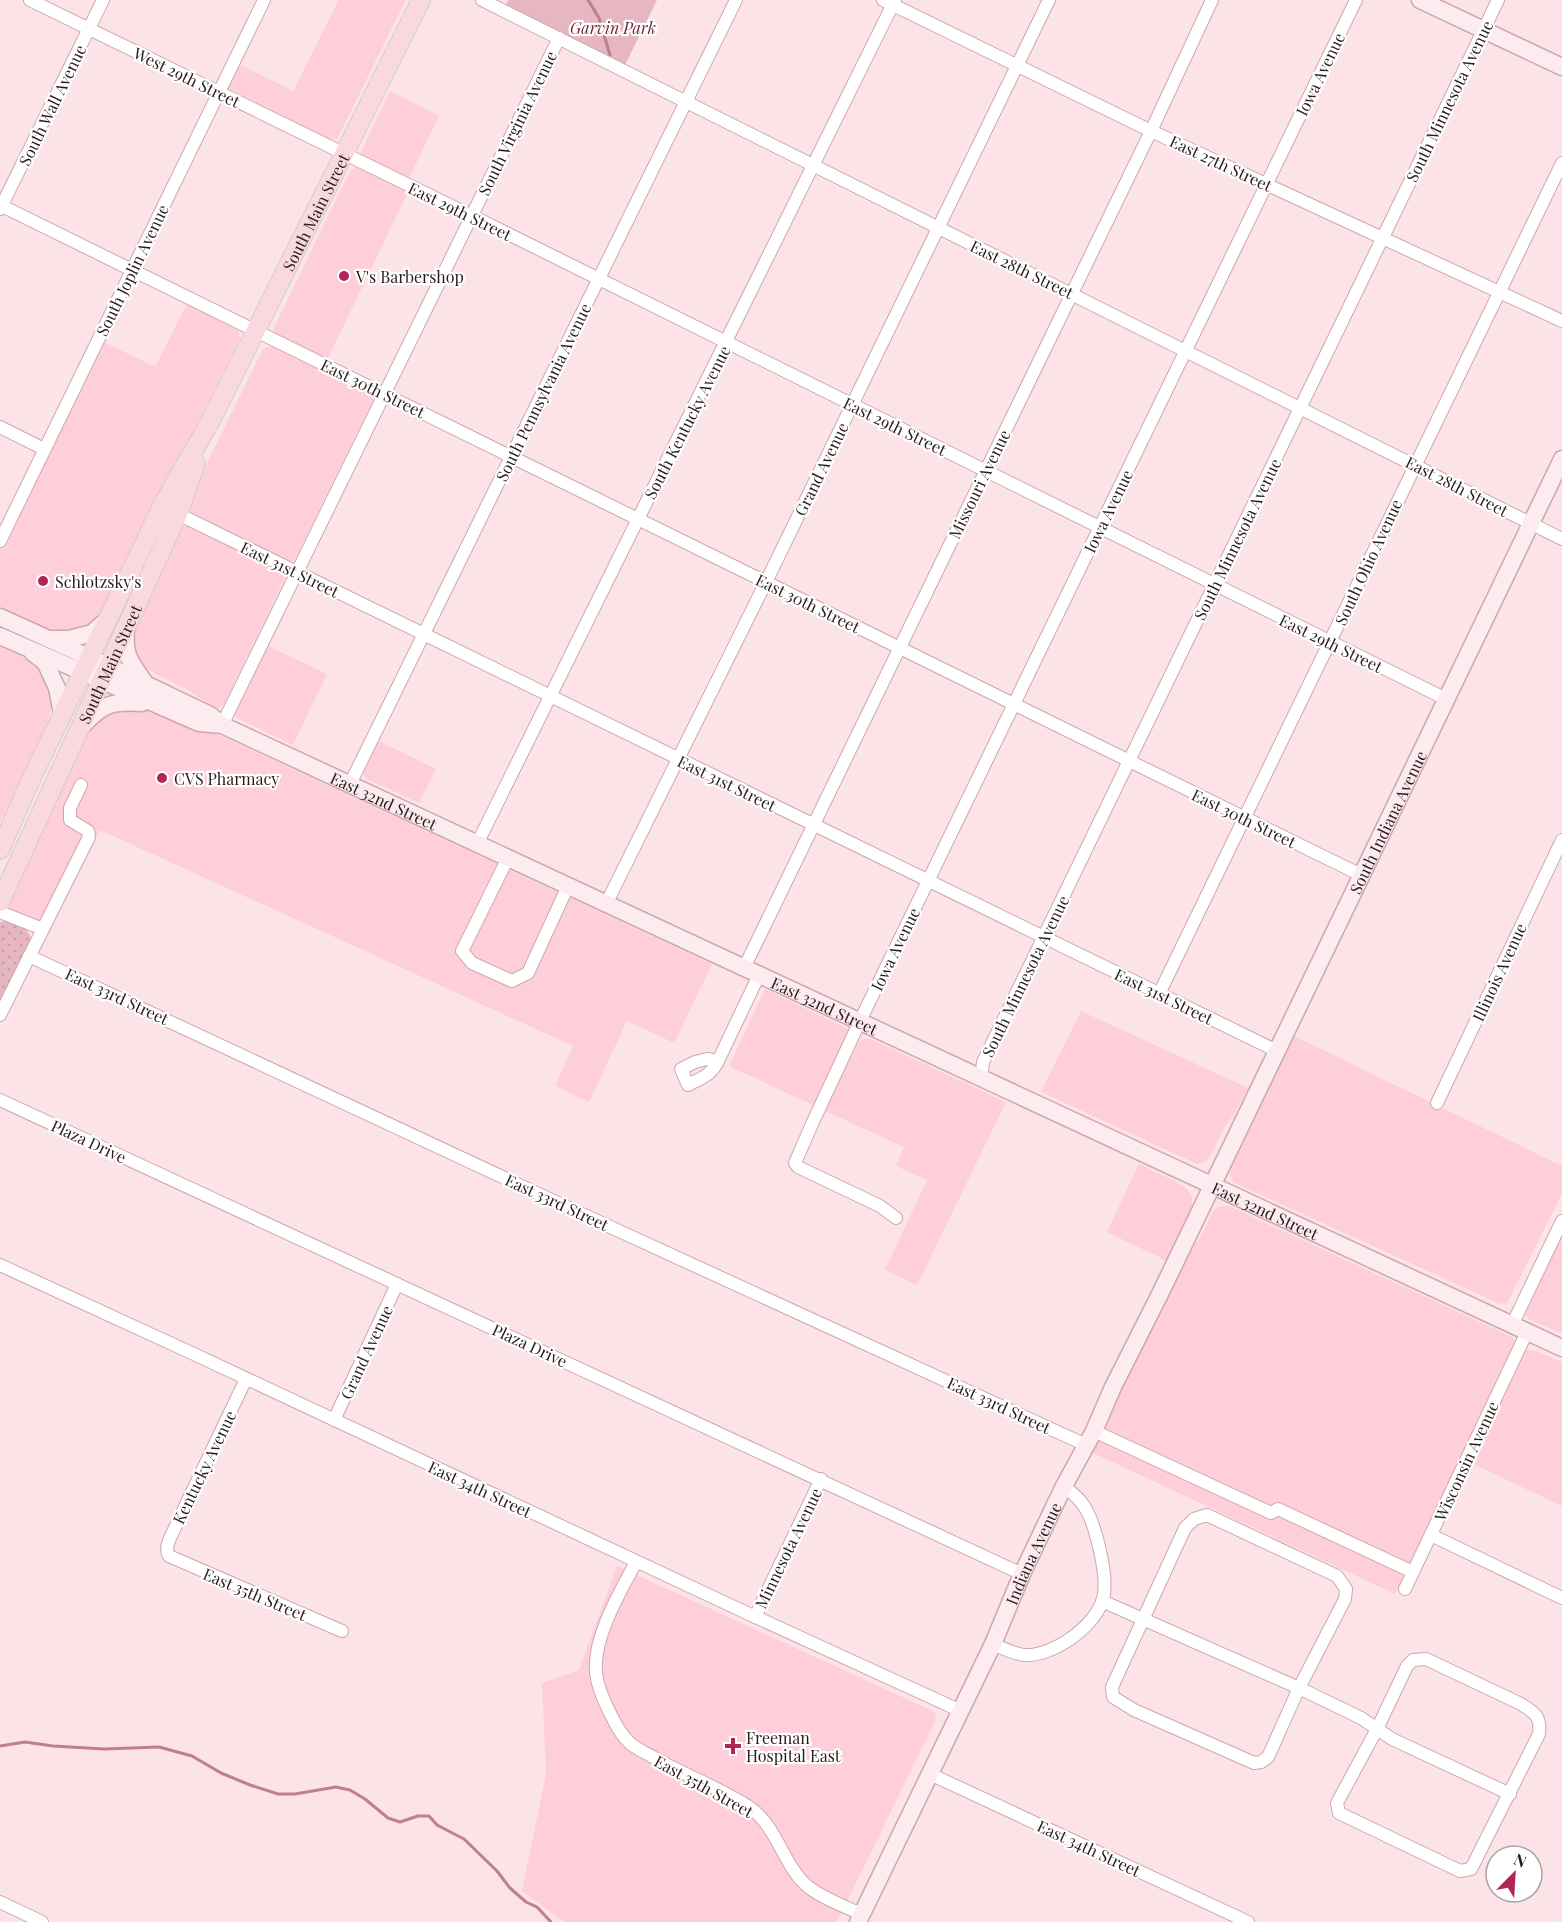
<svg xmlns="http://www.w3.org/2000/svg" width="1562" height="1922" font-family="'Playfair Display',serif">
<defs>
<pattern id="grass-dots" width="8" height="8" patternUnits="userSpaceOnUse" patternTransform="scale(1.5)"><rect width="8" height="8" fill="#e6b7c0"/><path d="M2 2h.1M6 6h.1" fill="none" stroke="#c59da5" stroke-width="1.8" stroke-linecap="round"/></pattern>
</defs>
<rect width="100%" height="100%" fill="#fbe3e8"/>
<!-- built -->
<g fill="#fecfd8">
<path d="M 339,0 L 406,0 L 337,139 L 330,139 L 229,89 L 228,87 L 238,64 L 293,91 Z"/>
<path d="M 390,91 L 439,116 L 409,178 L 364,156 L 361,152 Z"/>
<path d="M 358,167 L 408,192 L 327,360 L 277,335 L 273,330 L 350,171 Z"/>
<path d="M 187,304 L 239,331 L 240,338 L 103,613 L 89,627 L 66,632 L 43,627 L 0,609 L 0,548 L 102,341 L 155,367 Z"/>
<path d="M 271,346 L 370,395 L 373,400 L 295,559 L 291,562 L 196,517 L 190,511 L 190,507 L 191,500 L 207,463 L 263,349 Z"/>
<path d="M 187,526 L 283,573 L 285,577 L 224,705 L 219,709 L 206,703 L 188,690 L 144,668 L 132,652 L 133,633 L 140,613 L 182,527 Z"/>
<path d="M 0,645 L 32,660 L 46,672 L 52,703 L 47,725 L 0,823 Z"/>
<path d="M 268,646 L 327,674 L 293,745 L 235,717 L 235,712 Z"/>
<path d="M 146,708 L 174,716 L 228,739 L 712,964 L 674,1043 L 627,1021 L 589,1102 L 555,1086 L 573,1046 L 100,830 L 51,926 L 10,909 L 7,906 L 84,731 L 104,711 Z"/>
<path d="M 379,741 L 436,769 L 419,803 L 367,779 L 364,776 L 364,771 Z"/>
<path d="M 765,989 L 850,1030 L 817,1107 L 729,1066 Z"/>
<path d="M 1081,1011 L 1248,1088 L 1236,1111 L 1224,1128 L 1210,1157 L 1205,1162 L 1197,1164 L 1041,1092 Z"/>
<path d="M 1292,1035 L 1562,1166 L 1562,1194 L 1507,1303 L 1500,1304 L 1235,1183 L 1232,1180 L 1229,1170 L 1231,1163 Z"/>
<path d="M 864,1039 L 871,1039 L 1006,1102 L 917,1285 L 885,1270 L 927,1180 L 896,1166 L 904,1147 L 825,1111 L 859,1041 Z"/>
<path d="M 1139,1164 L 1177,1182 L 1188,1190 L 1192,1198 L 1192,1206 L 1167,1261 L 1107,1232 Z"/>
<path d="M 1221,1206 L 1229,1206 L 1512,1337 L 1514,1340 L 1514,1347 L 1395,1594 L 1091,1452 L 1182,1262 L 1201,1236 L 1214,1210 Z"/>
<path d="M 1562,1236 L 1562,1334 L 1527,1318 L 1525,1312 Z"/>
<path d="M 1530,1349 L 1562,1362 L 1562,1506 L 1473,1464 L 1525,1352 Z"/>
<path d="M 617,1566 L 935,1712 L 936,1719 L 837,1922 L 564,1922 L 522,1891 L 546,1774 L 542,1683 L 579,1670 Z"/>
</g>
<!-- grass -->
<path fill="url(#grass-dots)" d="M 6,921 C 17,925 29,927 31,939 L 0,1004 L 0,922 Z"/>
<!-- park -->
<path fill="#e6b7c0" d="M 508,0 L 657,0 L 625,65 L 506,5 Z"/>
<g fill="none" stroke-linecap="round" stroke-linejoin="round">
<!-- stream -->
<g stroke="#bf7f8d" stroke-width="3">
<path d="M 588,0 L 599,18 L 610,55"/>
<path d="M 0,1746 L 25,1742 L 53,1746 L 104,1749 L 159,1747 L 192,1756 L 221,1773 L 250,1785 L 278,1794 L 295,1794 L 336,1787 L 350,1790 L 365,1799 L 388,1818 L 400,1822 L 418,1816 L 429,1816 L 437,1825 L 464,1839 L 497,1871 L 510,1888 L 526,1902 L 537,1907 L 551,1922"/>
</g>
<defs>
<g id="street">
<path d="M 30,0 L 472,216 L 1446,699"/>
<path d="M 482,0 L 1562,539"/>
<path d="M 883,0 L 1151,131 L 1562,321"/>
<path d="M 0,205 L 1361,875"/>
<path d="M 0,209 L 103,0"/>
<path d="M 0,427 L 44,449"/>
<path d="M 178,514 L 1277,1051"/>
<path d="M 0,541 L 264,0"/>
<path d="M 222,725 L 559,38"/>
<path d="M 350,784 L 736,0"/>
<path d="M 477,844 L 895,0"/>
<path d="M 508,858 L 462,951 L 472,963 L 512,981 L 528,973 L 568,886"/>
<path d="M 606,904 L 766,582 L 1049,0"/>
<path d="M 0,912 L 43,929"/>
<path d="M 29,956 L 558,1203 L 1086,1445"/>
<path d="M 744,968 L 1151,131 L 1212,0"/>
<path d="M 1159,994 L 1562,163"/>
<path d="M 0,1015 L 89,837 L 88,831 L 70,820 L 70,808 L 81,785"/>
<path d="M 707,1059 L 718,1061 C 712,1075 701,1078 688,1085 L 681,1069 L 695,1062 Z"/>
<path d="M 718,1061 L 759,975"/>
<path d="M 981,1079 L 983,1062 L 1498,0"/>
<path d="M 0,1100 L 1022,1574"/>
<path d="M 1437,1103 L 1562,840"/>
<path d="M 896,1218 L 880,1206 L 798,1167 L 795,1163 L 812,1124 L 859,1023 L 1356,0"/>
<path d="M 0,1265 L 196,1355 L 749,1614 L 961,1711"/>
<path d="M 1512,1325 L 1562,1221"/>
<path d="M 246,1379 L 171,1536 C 168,1542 165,1550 169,1556 L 342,1631"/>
<path d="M 334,1420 L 397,1284"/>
<path d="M 1094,1431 L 1271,1513 L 1278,1509 L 1413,1572"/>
<path d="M 1207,1515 L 1337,1576 L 1346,1589 L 1345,1599 L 1299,1688 L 1268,1757 L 1261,1762 L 1254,1763 L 1134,1710 L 1113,1697 L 1112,1687 L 1185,1528 L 1194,1519 Z"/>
<path d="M 1431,1535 L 1562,1598"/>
<path d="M 636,1562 C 620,1592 593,1637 596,1672 C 597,1686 603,1699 609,1711 C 615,1723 621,1736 632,1745 C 638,1749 645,1753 651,1756 C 683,1775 719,1787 749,1807 C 777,1826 782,1862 805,1884 C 817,1896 846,1907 861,1914"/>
<path d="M 1405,1589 L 1527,1332"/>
<path d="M 1102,1601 L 1299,1688 L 1361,1718 L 1392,1739 L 1510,1794"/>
<path d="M 755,1617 L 821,1479"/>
<path d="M 993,1644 C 1002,1648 1014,1654 1024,1655 C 1052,1657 1095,1627 1103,1599 C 1109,1578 1095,1518 1081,1502 C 1077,1496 1069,1491 1064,1486"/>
<path d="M 1426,1659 L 1521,1704 C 1535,1713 1541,1716 1539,1734 L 1471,1869 L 1460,1871 L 1339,1813 L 1337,1803 L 1377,1729 L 1407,1666 L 1413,1660 Z"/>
<path d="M 930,1774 L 1248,1922"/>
<path d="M 0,1902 L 42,1922"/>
</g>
<g id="secondary">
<path d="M 1420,0 L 1562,67"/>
<path id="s1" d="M 0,617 L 108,666 L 210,715 L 222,725 L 1562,1348"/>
<path d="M 126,631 C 124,657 131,662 145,683"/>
<path d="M 0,636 L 199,723 L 222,725"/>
<path d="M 51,639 L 69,639 L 92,633 L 108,619"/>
<path d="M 33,653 L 45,662 L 57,688 L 62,714"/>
<path d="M 83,725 C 104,703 113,701 142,703"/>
<path id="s2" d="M 858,1922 L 993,1644 L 1022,1574 L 1064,1486 L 1094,1431 L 1113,1387 L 1160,1294 L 1562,459"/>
</g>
<g id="primary">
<path id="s3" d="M 0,850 L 29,784 L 163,504 L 210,422 L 421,0"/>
<path id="s4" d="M 0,902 L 178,514 L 196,463"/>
</g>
</defs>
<!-- street casing -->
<use href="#street" stroke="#cca7af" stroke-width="14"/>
<!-- secondary casing -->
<use href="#secondary" stroke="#cca7af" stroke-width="19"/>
<!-- primary casing -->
<use href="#primary" stroke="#d0cdcd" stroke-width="20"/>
<!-- street -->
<use href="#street" stroke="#fff" stroke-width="12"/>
<!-- secondary -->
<use href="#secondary" stroke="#fcecef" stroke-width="16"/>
<!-- primary -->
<use href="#primary" stroke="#f9d9df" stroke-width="18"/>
</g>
<!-- markers -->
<g fill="#b32458" stroke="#fff" stroke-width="2">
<circle cx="344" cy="276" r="6"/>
<circle cx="43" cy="581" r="6"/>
<circle cx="162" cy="778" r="6"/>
<path d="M730 1737h6v6h6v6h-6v6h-6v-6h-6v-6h6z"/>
</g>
<g text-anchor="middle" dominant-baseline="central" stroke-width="4.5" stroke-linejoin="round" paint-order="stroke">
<!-- park labels -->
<g font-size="16" font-style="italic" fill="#70233b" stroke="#fff">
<text x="613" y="27">Garvin Park</text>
</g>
<!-- street labels -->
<g font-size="16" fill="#281a1d" stroke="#fff">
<text transform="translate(1320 74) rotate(-64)">Iowa Avenue</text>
<text transform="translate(187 77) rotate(26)">West 29th Street</text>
<text transform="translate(1449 101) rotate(-64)">South Minnesota Avenue</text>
<text transform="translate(52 105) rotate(-64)">South Wall Avenue</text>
<text transform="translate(517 123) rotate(-64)">South Virginia Avenue</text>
<text transform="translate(1221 163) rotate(25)">East 27th Street</text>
<text stroke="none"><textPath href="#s3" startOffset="712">South Main Street</textPath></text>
<text transform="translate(460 211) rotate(26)">East 29th Street</text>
<text transform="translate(1022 269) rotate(26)">East 28th Street</text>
<text transform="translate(132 270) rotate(-64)">South Joplin Avenue</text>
<text transform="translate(373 388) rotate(26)">East 30th Street</text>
<text transform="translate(543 392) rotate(-64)">South Pennsylvania Avenue</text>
<text transform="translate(687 422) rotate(-63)">South Kentucky Avenue</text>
<text transform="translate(895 426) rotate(26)">East 29th Street</text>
<text transform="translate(821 469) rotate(-64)">Grand Avenue</text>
<text transform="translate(979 484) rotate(-64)">Missouri Avenue</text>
<text transform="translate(1457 486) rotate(27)">East 28th Street</text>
<text transform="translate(1108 511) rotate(-64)">Iowa Avenue</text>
<text transform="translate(1237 539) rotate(-64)">South Minnesota Avenue</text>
<text transform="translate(1368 562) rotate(-65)">South Ohio Avenue</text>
<text transform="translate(290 569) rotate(26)">East 31st Street</text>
<text transform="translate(808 603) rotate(26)">East 30th Street</text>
<text transform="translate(1331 643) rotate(26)">East 29th Street</text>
<text stroke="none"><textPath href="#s4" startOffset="262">South Main Street</textPath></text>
<text transform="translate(727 783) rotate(26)">East 31st Street</text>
<text stroke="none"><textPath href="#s1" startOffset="426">East 32nd Street</textPath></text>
<text transform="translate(1244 818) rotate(26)">East 30th Street</text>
<text stroke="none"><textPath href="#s2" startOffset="1221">South Indiana Avenue</textPath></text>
<text transform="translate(895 949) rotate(-64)">Iowa Avenue</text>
<text transform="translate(1499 972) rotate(-65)">Illinois Avenue</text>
<text transform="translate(1025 976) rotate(-64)">South Minnesota Avenue</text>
<text transform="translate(117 996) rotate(25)">East 33rd Street</text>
<text transform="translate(1164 996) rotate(26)">East 31st Street</text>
<text stroke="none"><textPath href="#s1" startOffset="912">East 32nd Street</textPath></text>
<text transform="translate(89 1141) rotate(25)">Plaza Drive</text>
<text transform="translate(557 1202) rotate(25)">East 33rd Street</text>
<text stroke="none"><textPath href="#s1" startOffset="1398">East 32nd Street</textPath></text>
<text transform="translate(530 1345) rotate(25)">Plaza Drive</text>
<text transform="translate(366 1352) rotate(-65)">Grand Avenue</text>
<text transform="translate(999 1405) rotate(25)">East 33rd Street</text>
<text transform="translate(1466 1461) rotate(-65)">Wisconsin Avenue</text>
<text transform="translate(204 1467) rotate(-64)">Kentucky Avenue</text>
<text transform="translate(480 1489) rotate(25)">East 34th Street</text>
<text transform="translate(788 1548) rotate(-64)">Minnesota Avenue</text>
<text stroke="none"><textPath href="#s2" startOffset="408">Indiana Avenue</textPath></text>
<text transform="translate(255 1594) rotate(23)">East 35th Street</text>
<text transform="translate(704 1786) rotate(29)">East 35th Street</text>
<text transform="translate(1089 1848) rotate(25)">East 34th Street</text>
</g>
<!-- poi labels -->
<g font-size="16" fill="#281a1d" stroke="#fff" text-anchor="start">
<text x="356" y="276">V's Barbershop</text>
<text x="55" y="581">Schlotzsky's</text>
<text x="174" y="778">CVS Pharmacy</text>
<text x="746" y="1737">Freeman<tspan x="746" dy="18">Hospital East</tspan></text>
</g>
</g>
<!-- north arrow -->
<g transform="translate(1514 1874) rotate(24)"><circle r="28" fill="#ffffff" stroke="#a9a3a5" stroke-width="1.5"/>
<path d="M0-4.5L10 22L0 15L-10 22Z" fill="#b32458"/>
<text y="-9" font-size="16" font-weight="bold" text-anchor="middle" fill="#281a1d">N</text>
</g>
</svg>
